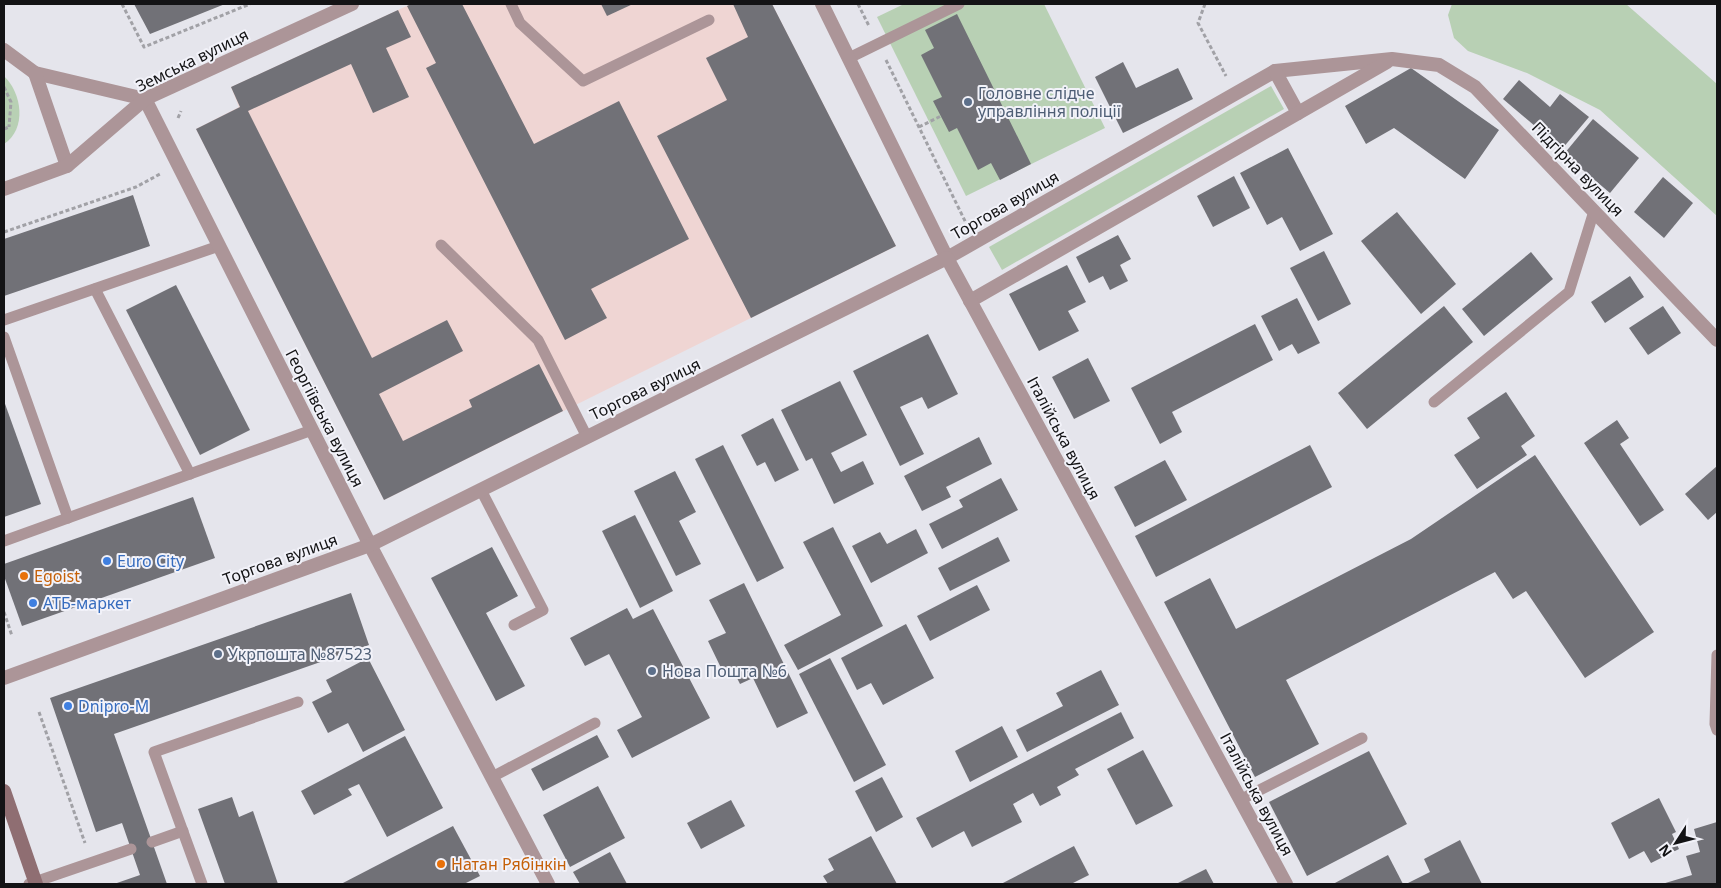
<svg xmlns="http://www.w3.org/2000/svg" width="1721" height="888" viewBox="0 0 1721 888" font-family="'Noto Sans',sans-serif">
<rect width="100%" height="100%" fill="#e5e5ec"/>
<!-- commercial -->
<polygon fill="#efd5d3" points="411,4 772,4 896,246 384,500 196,129 239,107 231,87"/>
<!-- green -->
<g fill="#b8d0b4">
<polygon points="904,4 1044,4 1105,128 966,196 877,17"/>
<polygon points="1452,4 1626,4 1717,84 1717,216 1600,110 1527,73 1468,51 1454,38 1448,15"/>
<path d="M 4,76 C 22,93 27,129 4,144 Z"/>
<polygon points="1271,86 1284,109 1002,270 989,247"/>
</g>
<!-- building -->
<g fill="#717177">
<polygon points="134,4 225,4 150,34"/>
<polygon points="411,4 462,4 534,144 619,101 689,239 591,289 607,318 565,340 426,68 436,63 407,6"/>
<polygon points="601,4 633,4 607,16"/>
<polygon points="733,4 772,4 896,246 751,318 657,136 727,100 706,58 748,37"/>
<polygon points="398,10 411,37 386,48 409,97 373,113 351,64 248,111 372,358 447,320 463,351 379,394 403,441 472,407 469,400 539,364 563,411 384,500 196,129 240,107 231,87"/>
<polygon points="957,14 1031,164 1000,180 991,163 978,170 957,128 949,132 933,101 942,97 921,55 934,48 925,30"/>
<polygon points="1123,62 1136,88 1178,68 1193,99 1123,133 1095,77"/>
<polygon points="1411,68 1499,130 1465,179 1394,128 1366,144 1345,106"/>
<polygon points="1519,80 1550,107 1560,94 1589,117 1562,149 1503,99"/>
<polygon points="1593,119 1639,158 1610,193 1564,154"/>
<polygon points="1288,148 1333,234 1300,251 1282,217 1267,225 1240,173"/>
<polygon points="1234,176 1250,208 1213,227 1197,196"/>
<polygon points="1663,177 1693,203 1664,238 1634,212"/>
<polygon points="133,195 150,246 4,296 4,239"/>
<polygon points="1397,212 1456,284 1421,314 1361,241"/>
<polygon points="1118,235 1131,259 1120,265 1128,281 1110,290 1103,276 1089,283 1076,257"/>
<polygon points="1324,251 1351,304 1318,321 1290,268"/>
<polygon points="1531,252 1553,279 1484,336 1462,309"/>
<polygon points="1067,265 1086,302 1068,311 1079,331 1039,351 1009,294"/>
<polygon points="1630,276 1644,297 1605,323 1591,302"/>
<polygon points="176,285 250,430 200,455 126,310"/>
<polygon points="1297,298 1320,343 1298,354 1292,344 1279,351 1261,316"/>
<polygon points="1444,306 1473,342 1367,429 1338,393"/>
<polygon points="1663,306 1681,333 1648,355 1629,328"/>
<polygon points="1255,324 1273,360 1172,412 1182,432 1160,444 1131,388"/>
<polygon points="928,334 958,394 928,409 922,397 900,407 924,454 900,466 853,371"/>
<polygon points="1088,358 1110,401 1074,419 1052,377"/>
<polygon points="840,381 867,435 831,453 841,472 863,461 874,484 834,504 812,458 806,461 781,410"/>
<polygon points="1506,392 1535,436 1521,446 1527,455 1477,489 1454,455 1480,438 1467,418"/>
<polygon points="4,401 41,504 4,517"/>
<polygon points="773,418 799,470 775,482 765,462 757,466 741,435"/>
<polygon points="1617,420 1629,438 1620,444 1664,510 1640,526 1584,443"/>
<polygon points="979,437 992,464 946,487 951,497 922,511 904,476"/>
<polygon points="723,445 784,568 757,582 695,459"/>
<polygon points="1310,445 1332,487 1156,577 1135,536"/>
<polygon points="1535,455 1654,632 1585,678 1526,591 1513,599 1495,572 1286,680 1319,744 1255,777 1164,602 1210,578 1236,629 1411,539"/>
<polygon points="1165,460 1187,500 1135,527 1114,487"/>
<polygon points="1717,466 1717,512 1708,520 1685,494"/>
<polygon points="675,471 696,512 679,521 701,564 676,576 634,491"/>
<polygon points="1001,478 1018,510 942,549 929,524 963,507 959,500"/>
<polygon points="193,497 215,558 22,626 4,576 4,564"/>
<polygon points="635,515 673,591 640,608 602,531"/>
<polygon points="833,527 883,626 798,670 784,645 841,615 803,542"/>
<polygon points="916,529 928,553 871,583 852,546 880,532 887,544"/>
<polygon points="998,537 1010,561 950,591 938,568"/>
<polygon points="492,547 518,596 486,613 525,686 496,701 431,578"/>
<polygon points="744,583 808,713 777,728 753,678 740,684 732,668 723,672 708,641 726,633 709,600"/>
<polygon points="977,585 990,610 930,641 917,616"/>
<polygon points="351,593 369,645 114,734 167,884 114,884 140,875 122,823 96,832 50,698"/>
<polygon points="627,608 633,619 653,609 710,718 632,758 617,730 642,717 609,654 585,666 570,638"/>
<polygon points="906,624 934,678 883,705 871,683 857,690 841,658"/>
<polygon points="368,658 405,730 363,752 348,723 328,733 312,702 332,692 326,680"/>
<polygon points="830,658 886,765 854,782 799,674"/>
<polygon points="1101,670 1119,705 1027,752 1016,730 1063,706 1056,693"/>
<polygon points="1121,712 1134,738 1075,769 1079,775 1057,787 1061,795 1040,806 1033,793 1013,804 1022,822 972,847 964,831 932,848 916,818"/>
<polygon points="1002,726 1018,757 970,782 955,751"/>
<polygon points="597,735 609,757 543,791 531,769"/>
<polygon points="405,736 443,808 387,837 359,784 348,789 352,795 314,815 301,791"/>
<polygon points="1143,750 1173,806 1136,825 1107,769"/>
<polygon points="1369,751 1407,824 1307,876 1269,802"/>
<polygon points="882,777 903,817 876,832 855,791"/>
<polygon points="598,786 625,838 570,867 543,815"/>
<polygon points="232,797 239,817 253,811 278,884 225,884 198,809"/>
<polygon points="1659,798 1676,832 1672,834 1679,849 1651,863 1644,851 1629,859 1611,823"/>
<polygon points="731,800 745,826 701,849 687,823"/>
<polygon points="1717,822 1717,884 1662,884 1692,875 1686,856 1700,852 1694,829"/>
<polygon points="453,826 480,876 464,884 341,884"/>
<polygon points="871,836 897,884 828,884 823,876 834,870 828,859"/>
<polygon points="1460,840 1482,884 1406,884 1430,872 1424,859"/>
<polygon points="1074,846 1089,875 1071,884 1001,884"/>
<polygon points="610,852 627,884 580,884 573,872"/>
<polygon points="1388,855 1403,884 1333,884"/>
<polygon points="1206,869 1214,884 1176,884"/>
</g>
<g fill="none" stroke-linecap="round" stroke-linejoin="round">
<!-- path -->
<g stroke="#a1a1a6" stroke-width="3" stroke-dasharray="4 2.5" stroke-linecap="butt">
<polyline points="122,4 144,47 250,4"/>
<polyline points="858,4 869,26"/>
<polyline points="1205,4 1198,23 1226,76"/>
<polyline points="886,60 966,223"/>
<polyline points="4,87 11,102 9,127"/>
<polyline points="178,118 181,111"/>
<polyline points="919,127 941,116"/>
<polyline points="4,129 9,127"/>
<polyline points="4,232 136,187 160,174"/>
<polyline points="4,612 12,636"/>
<polyline points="39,712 85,843"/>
</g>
<!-- service -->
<g stroke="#ac9598" stroke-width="11">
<polyline points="511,4 520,23 583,81 709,20"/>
<polyline points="849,58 959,4"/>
<polyline points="441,245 538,340 587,437"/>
<polyline points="95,289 190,474"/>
<polyline points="4,320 219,246"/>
<polyline points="4,337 68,518"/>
<polyline points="1434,402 1569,292 1594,211"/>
<polyline points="481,490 543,610 514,625"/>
<polyline points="4,541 312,430"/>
<polyline points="1717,655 1715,724 1717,730"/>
<polyline points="492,777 595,723"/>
<polyline points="1240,800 1362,738"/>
<polyline points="152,842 183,831"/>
<polyline points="29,884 131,849"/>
<polyline points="202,884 154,752 298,702"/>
</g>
<!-- minor -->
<g stroke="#ac9598" stroke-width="14">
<polyline points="822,4 947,258 1275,71 1392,59 1439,65 1475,87 1717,340"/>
<polyline points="1275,71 1298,113"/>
<polyline points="145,99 370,545 548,884"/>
<polyline points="970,301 1387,62"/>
</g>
<!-- tertiary -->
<g stroke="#ac9598" stroke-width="14">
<polyline points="4,50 35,73 145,99"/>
<polyline points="35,73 67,166"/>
<polyline points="4,189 67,166 145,99 352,4"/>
<polyline points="4,678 370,545 947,258 1286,884"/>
</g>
<!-- secondary -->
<polyline stroke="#8f6e72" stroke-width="14" points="4,791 36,884"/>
</g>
<!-- markers -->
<g fill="#5c6f8a" stroke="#f2f2f9" stroke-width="2">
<circle cx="968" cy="102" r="5"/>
<circle cx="218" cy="654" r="5"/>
<circle cx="652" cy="671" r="5"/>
</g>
<g fill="#3f7fe0" stroke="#f2f2f9" stroke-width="2">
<circle cx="107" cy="561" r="5"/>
<circle cx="33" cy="603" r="5"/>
<circle cx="68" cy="706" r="5"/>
</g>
<g fill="#e8710a" stroke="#f2f2f9" stroke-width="2">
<circle cx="24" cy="576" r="5"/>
<circle cx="441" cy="864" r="5"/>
</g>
<g text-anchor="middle" stroke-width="4" stroke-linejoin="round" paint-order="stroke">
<!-- street labels -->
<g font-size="16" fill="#131315" stroke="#f2f2f9">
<text transform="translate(192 60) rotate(-26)" y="6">Земська вулиця</text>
<text transform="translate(1578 169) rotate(46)" y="6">Підгірна вулиця</text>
<text transform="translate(1005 205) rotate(-30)" y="6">Торгова вулиця</text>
<text transform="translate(645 389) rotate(-26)" y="6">Торгова вулиця</text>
<text transform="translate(325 418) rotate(63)" y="6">Георгіївська вулиця</text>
<text transform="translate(1064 438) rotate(62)" y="6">Італійська вулиця</text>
<text transform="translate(280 559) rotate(-20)" y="6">Торгова вулиця</text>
<text transform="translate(1257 794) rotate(62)" y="6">Італійська вулиця</text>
</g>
<!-- service labels -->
<g font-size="16" fill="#4e5e75" stroke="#f2f2f9" text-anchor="start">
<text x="978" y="99">Головне слідче<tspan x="978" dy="18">управління поліції</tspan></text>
<text x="228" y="660">Укрпошта №87523</text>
<text x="662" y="677">Нова Пошта №6</text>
</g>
<!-- shop labels -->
<g font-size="16" fill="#366cbe" stroke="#f2f2f9" text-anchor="start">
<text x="117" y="567">Euro City</text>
<text x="43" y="609">АТБ-маркет</text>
<text x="78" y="712">Dnipro-M</text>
</g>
<!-- food labels -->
<g font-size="16" fill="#c56008" stroke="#f2f2f9" text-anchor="start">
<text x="34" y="582">Egoist</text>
<text x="451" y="870">Натан Рябінкін</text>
</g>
</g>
<!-- border -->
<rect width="1721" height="888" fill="none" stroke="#131315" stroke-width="10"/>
<!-- north arrow -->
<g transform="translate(1676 843) rotate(234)" stroke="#f2f2f9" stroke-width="4" paint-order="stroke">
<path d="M0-4L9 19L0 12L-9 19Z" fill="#131315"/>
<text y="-8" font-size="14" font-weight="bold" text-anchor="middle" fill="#131315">N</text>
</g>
</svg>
